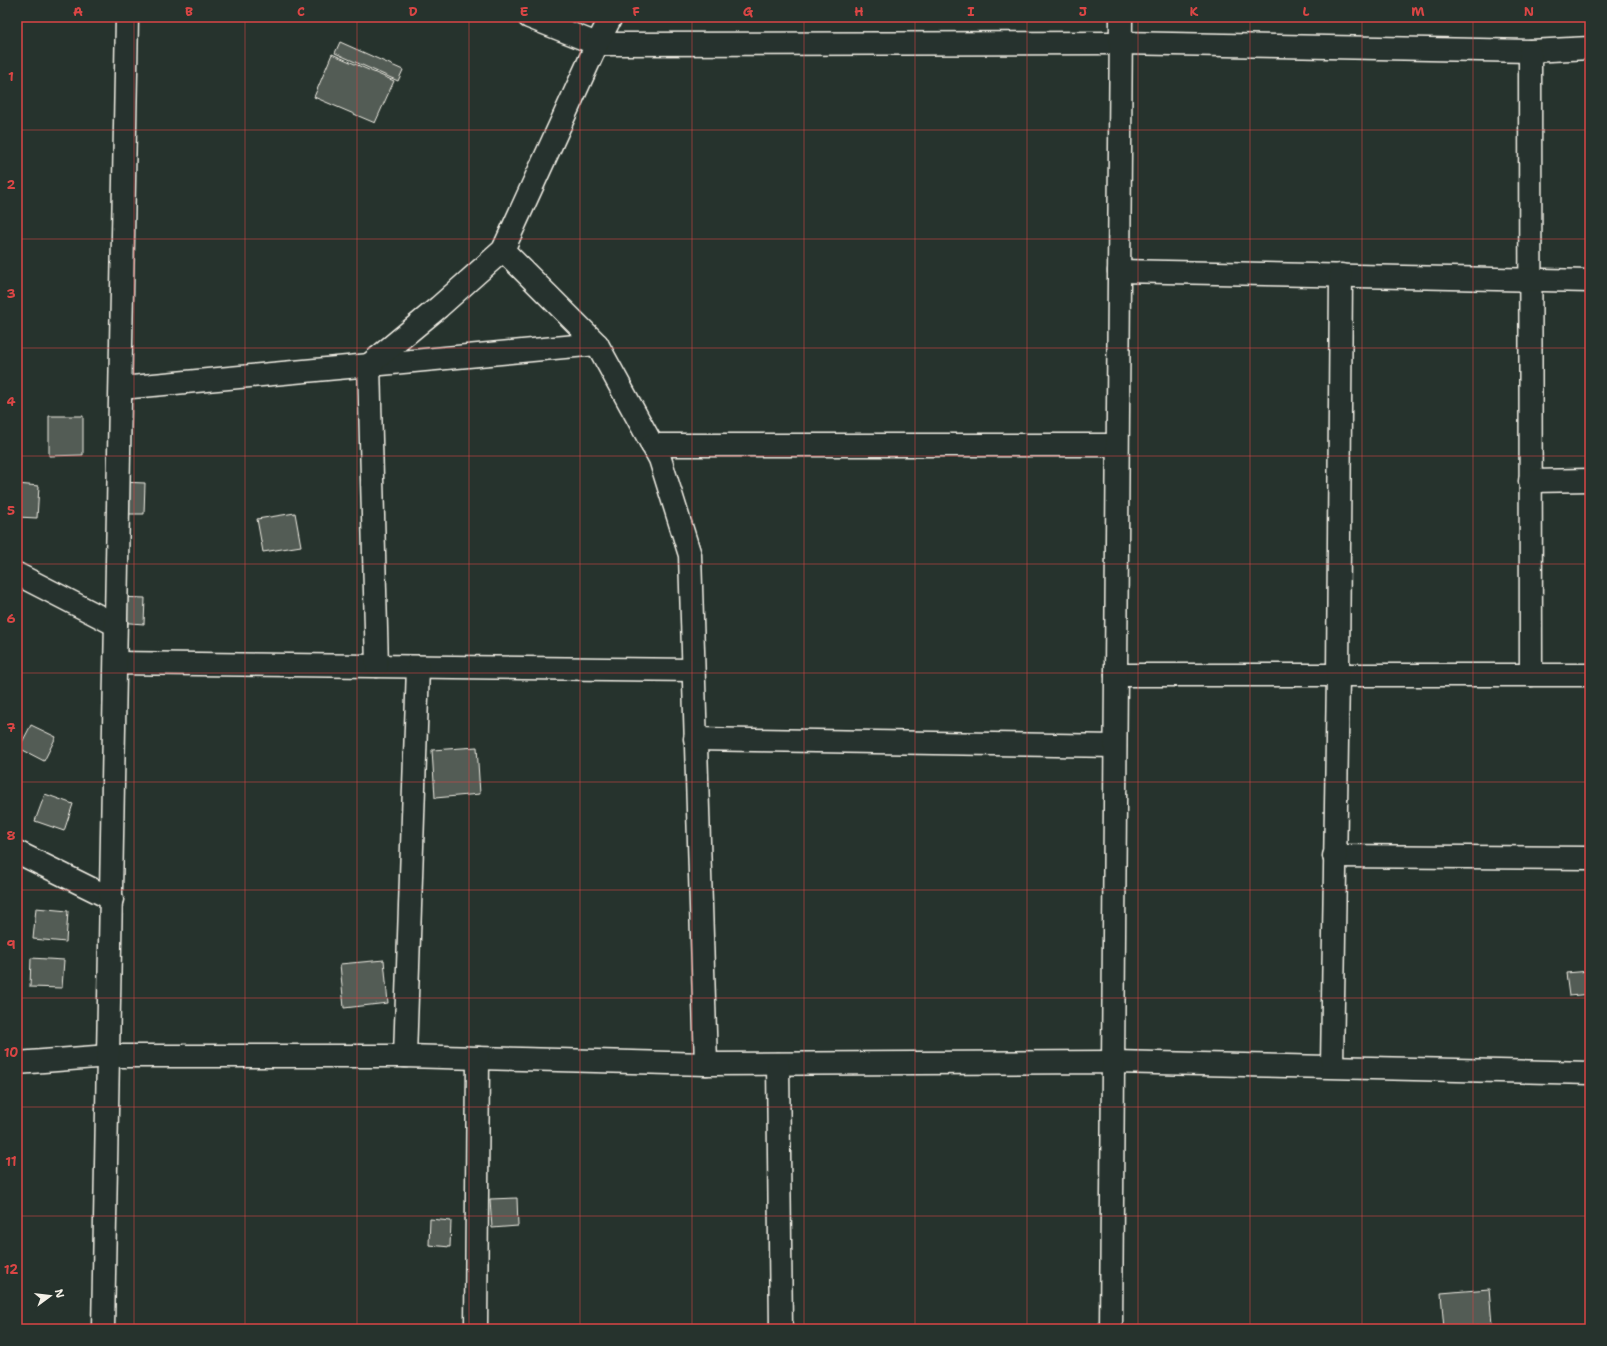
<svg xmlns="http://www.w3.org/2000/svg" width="1607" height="1346" viewBox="0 0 1607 1346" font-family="'Shantell Sans',sans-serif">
<rect width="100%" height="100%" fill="#26332d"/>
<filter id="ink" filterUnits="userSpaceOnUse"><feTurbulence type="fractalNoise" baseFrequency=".025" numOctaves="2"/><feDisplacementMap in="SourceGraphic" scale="8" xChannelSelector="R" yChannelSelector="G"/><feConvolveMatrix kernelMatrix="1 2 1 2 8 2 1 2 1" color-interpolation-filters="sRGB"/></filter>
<g filter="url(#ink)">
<!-- building -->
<g fill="#525c55" stroke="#f4f1e8">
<polygon points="340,42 403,70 398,81 335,53"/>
<polygon points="332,54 394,81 375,123 314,97"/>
<polygon points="49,416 83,416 83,455 49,456"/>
<polygon points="120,482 145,483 144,514 119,514"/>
<polygon points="17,484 39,486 37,518 17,517"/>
<polygon points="295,513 301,546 263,552 257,519"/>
<polygon points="118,597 145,598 144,624 117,622"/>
<polygon points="31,725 56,737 44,761 19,748"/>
<polygon points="477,747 480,794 435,798 432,750"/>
<polygon points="45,794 73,804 64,831 35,821"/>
<polygon points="36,908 68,911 66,942 33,939"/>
<polygon points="31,958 64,960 62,988 30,987"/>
<polygon points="384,960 388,1003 344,1008 340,964"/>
<polygon points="1590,971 1590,994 1569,996 1566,973"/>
<polygon points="517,1198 518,1226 492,1228 490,1199"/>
<polygon points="430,1219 451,1221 450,1247 429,1245"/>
<polygon points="1489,1289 1492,1325 1444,1329 1441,1293"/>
</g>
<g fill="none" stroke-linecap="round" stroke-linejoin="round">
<defs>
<g id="minor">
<polyline points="529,17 597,44 1120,43 1530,51 1590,48"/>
<polyline points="1530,51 1531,675"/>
<polyline points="503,250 597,344 660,459 690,555 706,1064"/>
<polyline points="1119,271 1590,281"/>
<polyline points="121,388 597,344"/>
<polyline points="652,445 1117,445"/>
<polyline points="1530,481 1590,480"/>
<polyline points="17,574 116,625"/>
<polyline points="116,663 693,670"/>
<polyline points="377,666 369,365 439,307 503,250 597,44 611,17"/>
<polyline points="1116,675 1590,675"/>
<polyline points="695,739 1115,746"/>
<polyline points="17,852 112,899"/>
<polyline points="1334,856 1590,858"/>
<polyline points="405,1056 418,667"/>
<polyline points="17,1063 109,1056 405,1056 706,1064 1113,1062 1590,1073"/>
<polyline points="778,1064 781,1329"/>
<polyline points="1332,1066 1338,675 1341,275"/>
<polyline points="103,1329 127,17"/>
<polyline points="476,1329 478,1058"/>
<polyline points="1111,1329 1121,17"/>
</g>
</defs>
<!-- minor casing -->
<use href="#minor" stroke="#f4f1e8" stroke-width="25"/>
<!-- minor -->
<use href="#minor" stroke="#26332d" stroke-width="22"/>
</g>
</g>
<!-- grid -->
<path fill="none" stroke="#da4645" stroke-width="1" stroke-opacity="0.55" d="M 134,17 L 134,1329M 245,17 L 245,1329M 357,17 L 357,1329M 469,17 L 469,1329M 580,17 L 580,1329M 692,17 L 692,1329M 804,17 L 804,1329M 915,17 L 915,1329M 1027,17 L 1027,1329M 1138,17 L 1138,1329M 1250,17 L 1250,1329M 1362,17 L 1362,1329M 1473,17 L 1473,1329M 17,130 L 1590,130M 17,239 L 1590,239M 17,348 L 1590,348M 17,456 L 1590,456M 17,564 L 1590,564M 17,673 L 1590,673M 17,782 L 1590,782M 17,890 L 1590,890M 17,998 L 1590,998M 17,1107 L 1590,1107M 17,1216 L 1590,1216"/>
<!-- margin -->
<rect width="1607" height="1346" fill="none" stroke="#26332d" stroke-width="44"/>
<!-- north arrow -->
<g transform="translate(50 1296) rotate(75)" stroke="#26332d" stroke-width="3" paint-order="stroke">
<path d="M0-3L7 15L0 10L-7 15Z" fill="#f4f1e8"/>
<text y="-6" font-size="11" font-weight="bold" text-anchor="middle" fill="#f4f1e8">N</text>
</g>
<rect x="22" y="22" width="1563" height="1302" fill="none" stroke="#da4645" stroke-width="1.5"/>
<g font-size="13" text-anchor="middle" font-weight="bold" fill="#da4645">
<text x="78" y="16">A</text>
<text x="189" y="16">B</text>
<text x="301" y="16">C</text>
<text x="413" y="16">D</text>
<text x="524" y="16">E</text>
<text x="636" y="16">F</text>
<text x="748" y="16">G</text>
<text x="859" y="16">H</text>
<text x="971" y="16">I</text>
<text x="1083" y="16">J</text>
<text x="1194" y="16">K</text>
<text x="1306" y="16">L</text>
<text x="1418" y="16">M</text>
<text x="1529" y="16">N</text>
<text x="11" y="81">1</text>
<text x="11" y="189">2</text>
<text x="11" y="298">3</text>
<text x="11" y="406">4</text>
<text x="11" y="515">5</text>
<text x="11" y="623">6</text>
<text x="11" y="732">7</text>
<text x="11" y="840">8</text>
<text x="11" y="949">9</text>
<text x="11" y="1057">10</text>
<text x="11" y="1166">11</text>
<text x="11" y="1274">12</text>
</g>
</svg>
